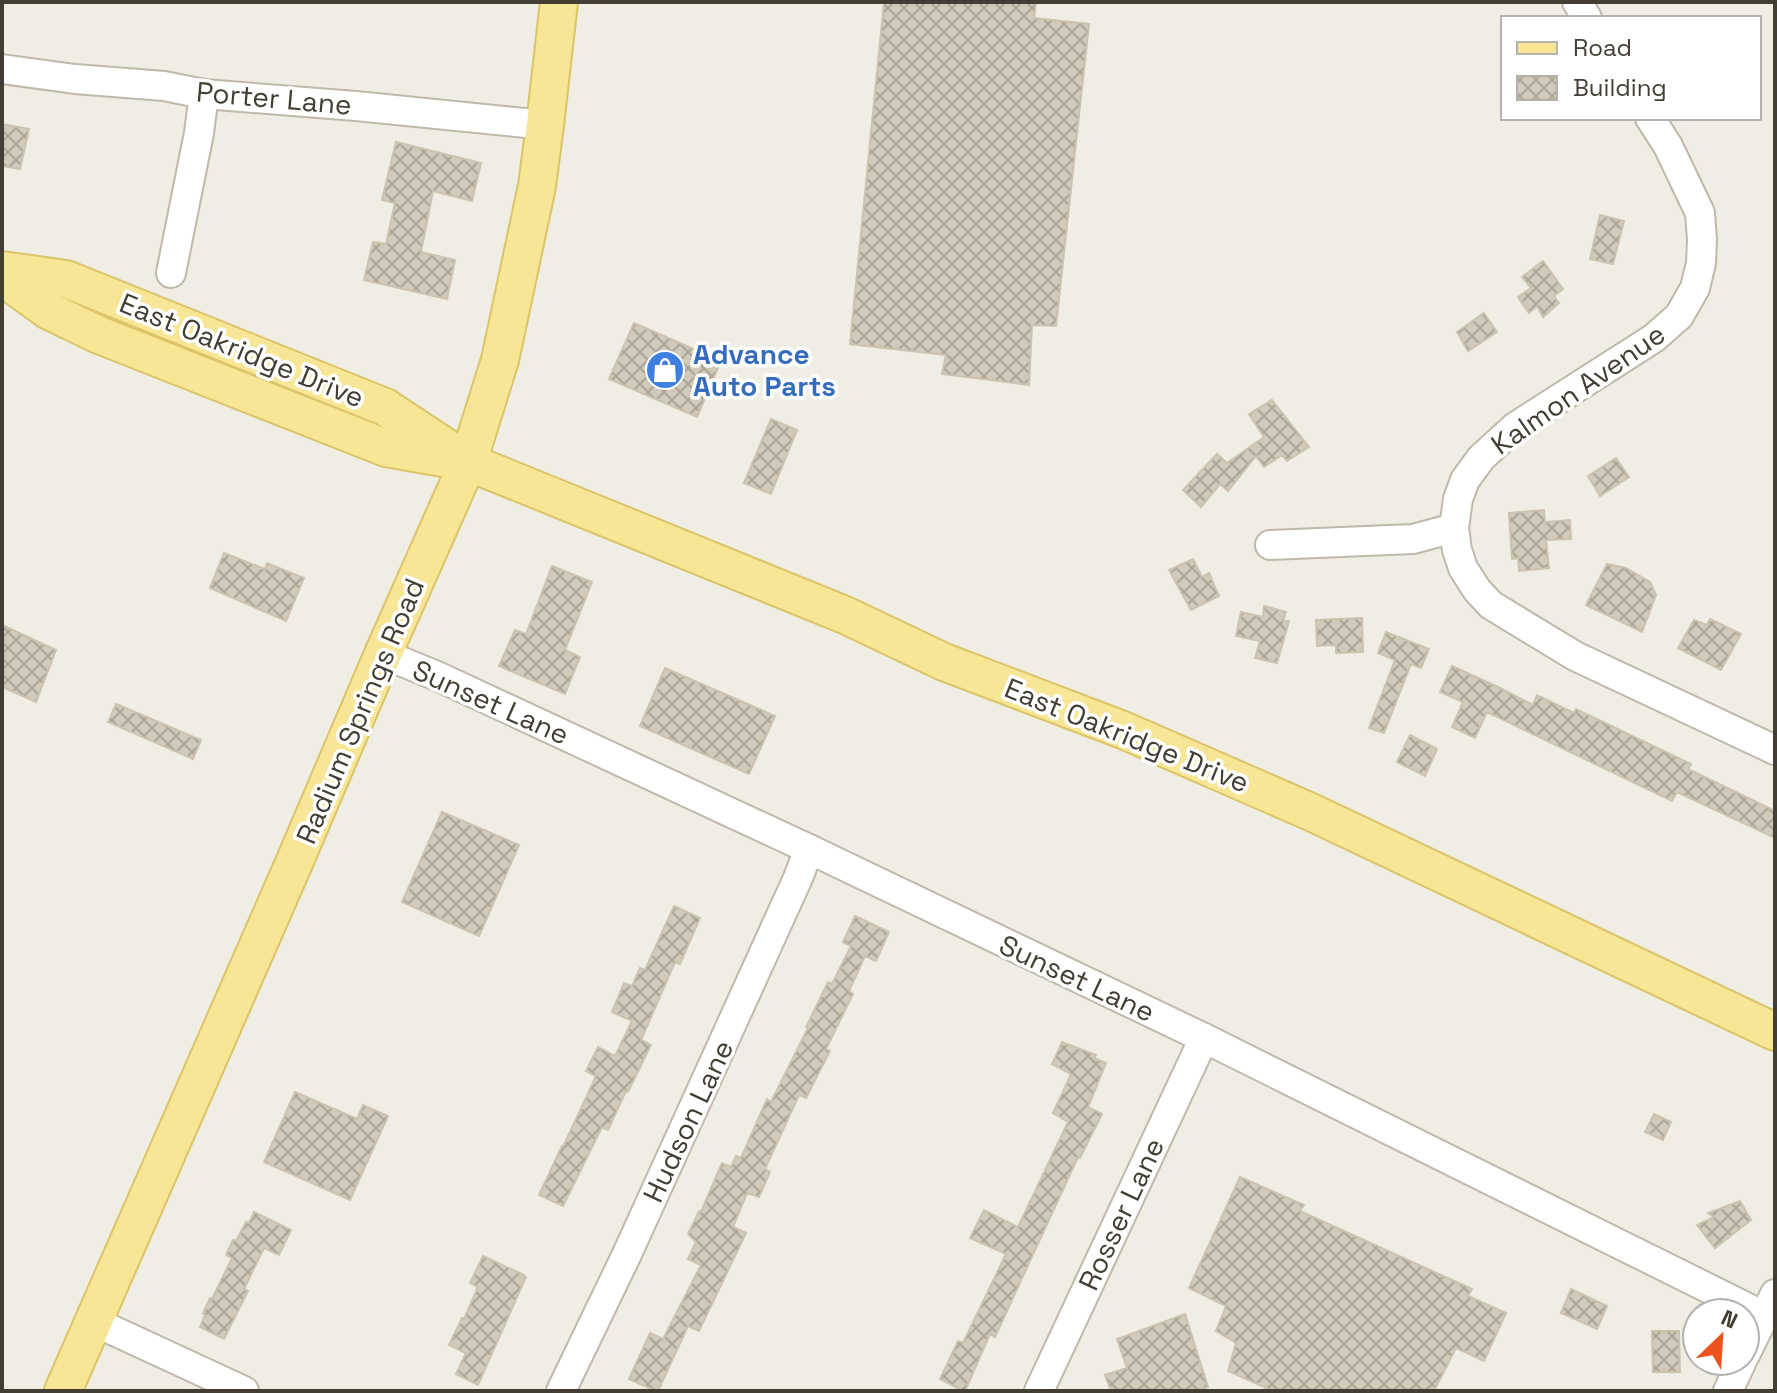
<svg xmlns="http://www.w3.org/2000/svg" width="1777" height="1393" viewBox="0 0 1777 1393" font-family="'Space Grotesk',sans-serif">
<defs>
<pattern id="building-cross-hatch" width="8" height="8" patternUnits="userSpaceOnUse" patternTransform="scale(2)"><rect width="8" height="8" fill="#d1caba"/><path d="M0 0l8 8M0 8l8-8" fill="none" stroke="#aba598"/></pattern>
</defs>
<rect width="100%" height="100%" fill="#f0eee4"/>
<!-- building -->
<g fill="url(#building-cross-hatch)" stroke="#cbc3ae" stroke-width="2">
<polygon points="884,2 1036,2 1034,18 1089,24 1056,326 1032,325 1029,385 942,374 946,355 850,344"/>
<polygon points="2,124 29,129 20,169 2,166"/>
<polygon points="396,142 481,163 472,201 433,191 421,252 455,260 447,299 364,280 373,242 386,244 395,203 382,200"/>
<polygon points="1600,215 1624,221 1613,264 1590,259"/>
<polygon points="1543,261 1563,289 1554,296 1559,303 1543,317 1537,306 1529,313 1518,297 1531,288 1522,277"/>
<polygon points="1484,313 1497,332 1468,351 1457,332"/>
<polygon points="634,323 721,361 697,417 609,379"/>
<polygon points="1272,400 1309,447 1287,461 1282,455 1264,467 1256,456 1228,491 1220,484 1201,507 1183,490 1217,454 1227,463 1264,437 1249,414"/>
<polygon points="771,419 797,430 771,494 744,483"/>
<polygon points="1616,458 1629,477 1600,496 1588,476"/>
<polygon points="1544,510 1545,522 1570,520 1571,539 1546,540 1549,568 1519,571 1518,558 1512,559 1509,513"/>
<polygon points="224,553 265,569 267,563 304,578 286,621 210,588"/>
<polygon points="1193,559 1202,577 1209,573 1219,596 1191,610 1169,570"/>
<polygon points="1607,564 1626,568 1650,582 1656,595 1642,632 1586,605"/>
<polygon points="552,566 592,582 565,650 580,657 565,694 499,666 515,630 526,634"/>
<polygon points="1264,606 1286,612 1283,621 1289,621 1277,663 1255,658 1260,641 1236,636 1241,612 1263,617"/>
<polygon points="1362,618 1363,652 1336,653 1336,645 1317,646 1316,620"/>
<polygon points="1710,619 1741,634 1721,670 1678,648 1694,620 1707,625"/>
<polygon points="2,625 56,650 36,702 2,687"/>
<polygon points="1386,632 1429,649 1421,668 1411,664 1384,733 1369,728 1395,660 1378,653"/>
<polygon points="1452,666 1498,687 1533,705 1537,695 1574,713 1576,709 1691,764 1688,769 1775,811 1775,838 1677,792 1672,801 1487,712 1475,738 1452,727 1463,702 1440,692"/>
<polygon points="665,668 775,716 749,774 640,726"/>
<polygon points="116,704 201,740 193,759 108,722"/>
<polygon points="1410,735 1437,749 1425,776 1397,762"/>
<polygon points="442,812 519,845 479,936 402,902"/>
<polygon points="674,906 700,918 680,964 675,962 641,1040 651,1045 628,1092 626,1091 608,1130 602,1127 563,1206 539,1195 562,1146 563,1147 596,1076 586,1071 598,1047 615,1056 632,1021 612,1012 624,983 632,986 640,968 645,970"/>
<polygon points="855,916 889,932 876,961 865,956 849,991 853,994 826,1049 830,1051 806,1098 799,1095 765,1169 770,1172 759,1197 747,1193 733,1227 746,1233 699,1331 688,1326 658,1391 656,1391 629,1379 650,1333 663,1339 701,1265 688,1259 696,1242 688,1234 699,1211 701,1212 722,1163 731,1167 736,1156 741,1158 767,1099 771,1102 808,1028 806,1027 828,982 832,984 851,946 843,942"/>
<polygon points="1062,1042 1096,1055 1094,1058 1106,1063 1088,1107 1102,1114 1080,1158 1078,1157 995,1337 990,1334 965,1391 963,1391 940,1379 958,1341 963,1343 1006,1254 970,1238 984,1210 1018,1227 1049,1162 1068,1122 1053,1113 1071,1074 1052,1064"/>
<polygon points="295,1092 357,1119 363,1105 388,1116 350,1200 264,1162"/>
<polygon points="1654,1114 1671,1122 1663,1140 1645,1132"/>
<polygon points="1240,1177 1304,1205 1300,1211 1472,1289 1468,1296 1506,1313 1484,1361 1456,1348 1434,1391 1273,1391 1228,1371 1236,1343 1216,1331 1226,1306 1189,1288"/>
<polygon points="1740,1201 1751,1220 1715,1248 1697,1225 1714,1217 1708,1213"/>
<polygon points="254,1212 291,1230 279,1255 264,1248 244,1289 248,1291 224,1339 200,1327 205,1315 203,1313 210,1298 212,1299 232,1258 226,1255 233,1240 236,1241 246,1222 249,1223"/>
<polygon points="483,1256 524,1275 524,1276 526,1277 478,1385 456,1374 466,1353 449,1345 462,1318 464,1319 478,1287 470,1283"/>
<polygon points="1571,1289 1607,1306 1597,1329 1561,1313"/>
<polygon points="1185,1314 1208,1387 1197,1391 1111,1391 1105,1375 1127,1368 1117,1339"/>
<polygon points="1652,1331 1679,1331 1680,1372 1653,1372"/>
</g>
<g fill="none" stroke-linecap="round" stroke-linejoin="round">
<defs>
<g id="minor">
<polyline points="1577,2 1587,18"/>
<polyline points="2,69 75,79 164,86 204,94 356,106 545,125"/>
<polyline points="1650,118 1668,146 1700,213 1702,240 1701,263 1695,288 1679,316 1654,338 1515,427 1481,458 1465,480 1458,499 1454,528 1457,550 1463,568 1477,590 1491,605 1575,656 1775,750"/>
<polyline points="171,273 199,133 204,94"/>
<polyline points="1270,545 1413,539 1454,528"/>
<polyline points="383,654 437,676 809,849 1204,1038 1764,1316"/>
<polyline points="95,1322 244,1391"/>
<polyline points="1745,1355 1775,1294"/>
<polyline points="561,1391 627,1254 798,878 809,849"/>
<polyline points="1039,1391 1204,1038"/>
<polyline points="1728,1391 1742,1361"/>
</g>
<g id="major">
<polyline points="2,270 66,279 385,407 468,462 845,615 944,662 1123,730 1311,812 1775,1032"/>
<polyline points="2,277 49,311 99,335 386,448 454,460"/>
<polyline points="63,1391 294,863 383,654 468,462 500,360 537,186 545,125 559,2"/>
</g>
</defs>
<!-- minor casing -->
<use href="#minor" stroke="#beb9aa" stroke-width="32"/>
<!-- major casing -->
<use href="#major" stroke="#dbc467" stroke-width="40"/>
<!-- minor -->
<use href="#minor" stroke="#fff" stroke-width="28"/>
<!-- major -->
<use href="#major" stroke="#f7e696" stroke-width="36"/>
</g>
<!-- icons -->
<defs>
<symbol id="shop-disc" viewBox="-11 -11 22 22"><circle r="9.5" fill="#3f7fe0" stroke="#fff"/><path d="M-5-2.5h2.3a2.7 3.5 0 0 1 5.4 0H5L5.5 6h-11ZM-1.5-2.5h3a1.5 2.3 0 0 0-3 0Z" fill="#fff"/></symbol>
</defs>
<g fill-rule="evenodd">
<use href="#shop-disc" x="643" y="348" width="44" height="44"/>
</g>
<g text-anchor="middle" stroke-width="7" stroke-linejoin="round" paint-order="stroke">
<!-- street labels -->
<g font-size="28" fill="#423e34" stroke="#fff">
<text transform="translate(274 98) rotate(5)" y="10">Porter Lane</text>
<text transform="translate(242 350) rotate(22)" y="10">East Oakridge Drive</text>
<text transform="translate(1578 389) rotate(-35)" y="10">Kalmon Avenue</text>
<text transform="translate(491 702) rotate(24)" y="10">Sunset Lane</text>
<text transform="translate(360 711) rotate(-67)" y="10">Radium Springs Road</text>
<text transform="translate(1127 735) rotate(22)" y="10">East Oakridge Drive</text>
<text transform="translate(1077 978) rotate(25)" y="10">Sunset Lane</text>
<text transform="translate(688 1121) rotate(-65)" y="10">Hudson Lane</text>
<text transform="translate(1121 1214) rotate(-65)" y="10">Rosser Lane</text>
</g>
<!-- shop labels -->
<g font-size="28" font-weight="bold" fill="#366cbe" stroke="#fff" text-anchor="start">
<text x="693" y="364">Advance<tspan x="693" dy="32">Auto Parts</tspan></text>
</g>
</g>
<!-- border -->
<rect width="1777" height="1393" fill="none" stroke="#423e34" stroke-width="8"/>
<!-- legend -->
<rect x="1501" y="16" width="260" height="104" fill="#ffffff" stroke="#b3b2ae" stroke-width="2"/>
<rect x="1517" y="42" width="40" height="12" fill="#f7e696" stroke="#b3b2ae" stroke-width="2"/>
<text x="1573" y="56" font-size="24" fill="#423e34">Road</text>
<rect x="1517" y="76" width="40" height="24" fill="url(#building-cross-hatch)" stroke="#b3b2ae" stroke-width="2"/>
<text x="1573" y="96" font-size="24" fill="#423e34">Building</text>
<!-- north arrow -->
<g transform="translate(1721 1337) rotate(25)"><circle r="38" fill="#ffffff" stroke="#b3b2ae" stroke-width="2"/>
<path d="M0-6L14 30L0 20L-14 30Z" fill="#ec531f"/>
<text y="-12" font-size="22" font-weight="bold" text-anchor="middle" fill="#423e34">N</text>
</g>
</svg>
